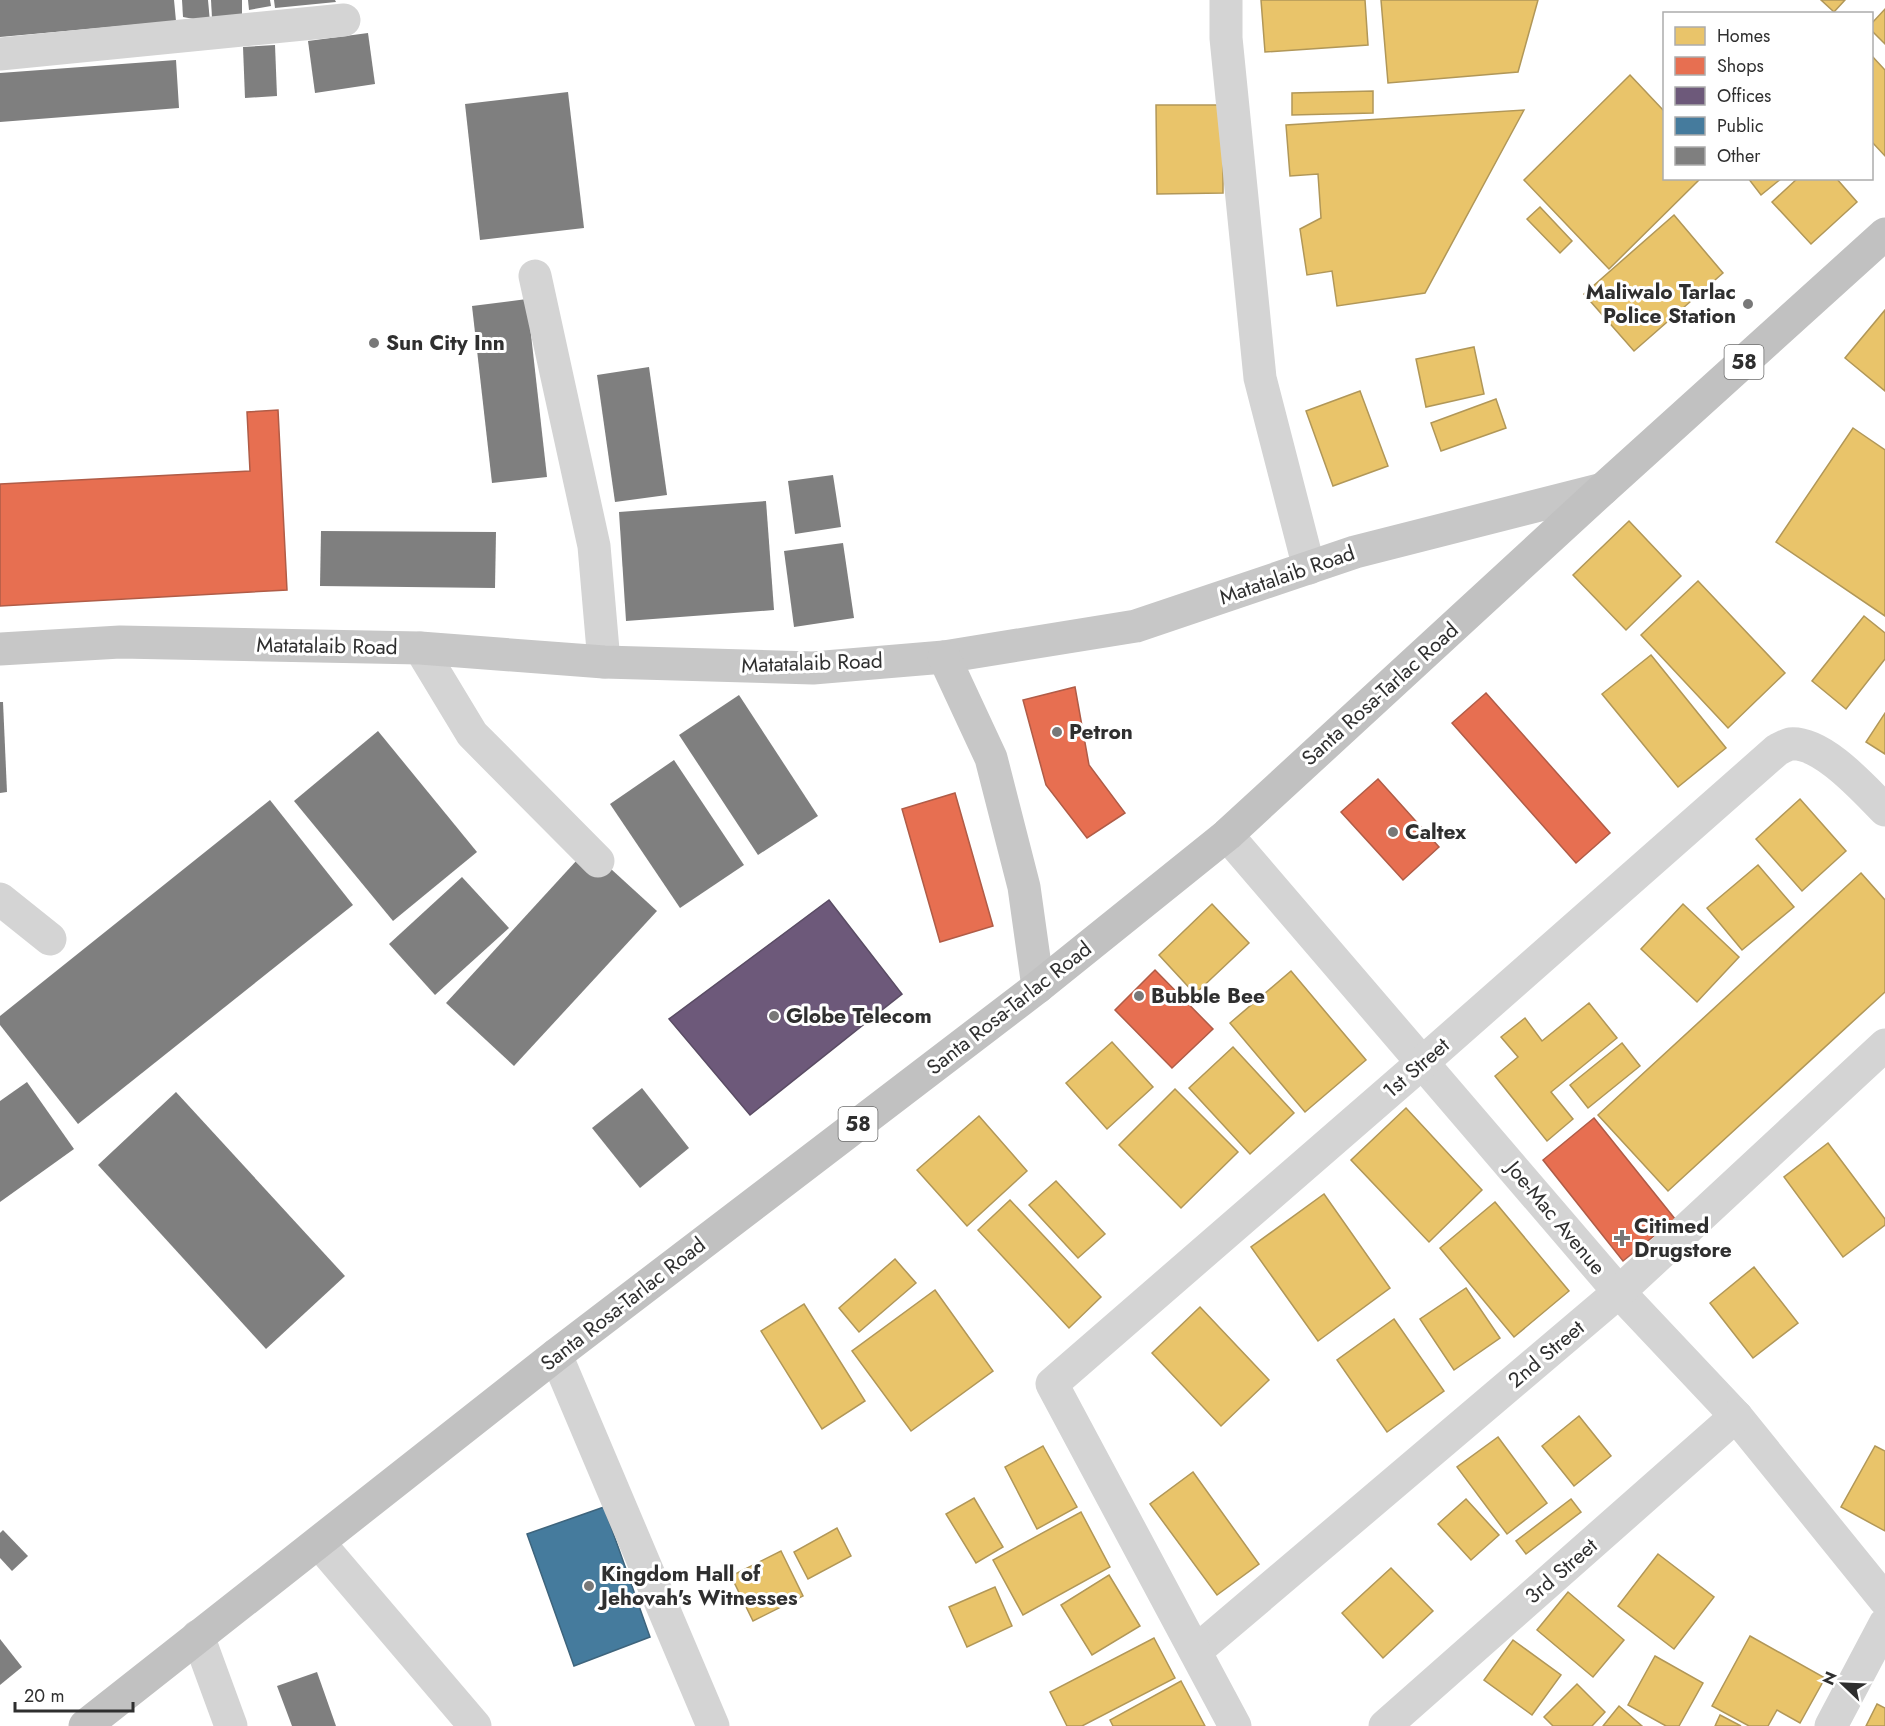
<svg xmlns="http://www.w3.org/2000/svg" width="1885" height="1726" viewBox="0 0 1885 1726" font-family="Jost,sans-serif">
<rect width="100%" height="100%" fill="#fff"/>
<!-- homes -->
<g fill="#e9c46a" stroke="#b19758" stroke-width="1.5">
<polygon points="1261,0 1365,0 1368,45 1265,52"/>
<polygon points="1381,0 1538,0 1518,72 1388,83"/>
<polygon points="1821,0 1845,0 1834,12"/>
<polygon points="1885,9 1885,44 1872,31 1872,23"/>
<polygon points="1872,56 1885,70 1885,156 1872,142"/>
<polygon points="1630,75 1664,111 1664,178 1701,178 1609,269 1524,180"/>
<polygon points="1373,91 1373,113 1292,115 1292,93"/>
<polygon points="1156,105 1223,105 1223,193 1157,194"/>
<polygon points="1524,110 1425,293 1337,306 1332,271 1307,275 1300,229 1321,218 1318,174 1290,176 1286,125"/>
<polygon points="1748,178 1782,178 1761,195"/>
<polygon points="1798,178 1836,178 1857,202 1811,244 1772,202"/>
<polygon points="1540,207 1572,241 1560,253 1527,219"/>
<polygon points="1674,215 1723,273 1634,351 1584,294"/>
<polygon points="1885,310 1885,391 1845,358"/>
<polygon points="1474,347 1484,394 1426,407 1416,359"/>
<polygon points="1360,391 1388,466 1333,486 1306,411"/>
<polygon points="1496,399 1506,428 1441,451 1431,423"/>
<polygon points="1853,428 1885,450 1885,616 1776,542"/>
<polygon points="1629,521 1681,576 1626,630 1573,575"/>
<polygon points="1698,581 1785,673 1728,728 1641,635"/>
<polygon points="1864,616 1885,633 1885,659 1846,709 1812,681"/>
<polygon points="1651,655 1726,748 1678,787 1602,694"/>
<polygon points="1885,713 1885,754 1866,742"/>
<polygon points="1800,799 1846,851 1802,891 1756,839"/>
<polygon points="1758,865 1794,907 1742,950 1707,908"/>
<polygon points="1861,873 1885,900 1885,992 1668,1191 1598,1115"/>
<polygon points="1212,904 1249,943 1195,994 1159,955"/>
<polygon points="1683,904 1739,957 1697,1002 1641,949"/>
<polygon points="1291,971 1366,1060 1305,1112 1230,1023"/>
<polygon points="1589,1003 1617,1038 1551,1092 1573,1119 1547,1141 1495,1076 1518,1057 1501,1037 1525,1018 1542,1041"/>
<polygon points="1112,1042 1153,1087 1107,1129 1066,1083"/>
<polygon points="1622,1043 1640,1066 1588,1108 1570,1085"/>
<polygon points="1233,1047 1294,1113 1250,1154 1189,1088"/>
<polygon points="1175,1089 1238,1152 1181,1208 1119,1145"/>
<polygon points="1406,1108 1482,1190 1429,1242 1351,1160"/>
<polygon points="979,1116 1027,1171 967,1226 917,1170"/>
<polygon points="1828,1143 1885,1219 1885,1225 1843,1257 1784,1177"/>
<polygon points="1056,1181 1105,1234 1078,1258 1029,1205"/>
<polygon points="1324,1194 1390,1288 1318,1341 1251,1247"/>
<polygon points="1010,1200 1101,1297 1069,1328 978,1230"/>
<polygon points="1495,1202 1569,1291 1514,1337 1440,1248"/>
<polygon points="895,1259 916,1283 859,1332 839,1308"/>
<polygon points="1754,1267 1798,1323 1753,1358 1710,1303"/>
<polygon points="1466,1288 1500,1338 1454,1370 1420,1319"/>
<polygon points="935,1290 993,1371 911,1431 852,1351"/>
<polygon points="804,1304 865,1401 822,1429 761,1331"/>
<polygon points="1200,1307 1269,1380 1221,1426 1152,1353"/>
<polygon points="1394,1319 1444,1391 1387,1432 1337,1360"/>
<polygon points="1579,1416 1611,1456 1574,1486 1542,1446"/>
<polygon points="1498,1437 1547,1503 1507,1534 1457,1467"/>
<polygon points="1043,1446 1077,1507 1037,1529 1005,1467"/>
<polygon points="1875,1446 1885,1451 1885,1531 1841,1507"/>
<polygon points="1193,1472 1259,1564 1217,1595 1150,1504"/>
<polygon points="974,1498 1003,1547 976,1563 946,1514"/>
<polygon points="1466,1499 1499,1535 1471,1560 1438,1524"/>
<polygon points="1571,1499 1581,1512 1526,1554 1516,1541"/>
<polygon points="1081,1512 1110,1567 1023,1615 993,1560"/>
<polygon points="837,1528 851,1556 808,1579 794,1552"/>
<polygon points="781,1551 803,1596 753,1621 731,1576"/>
<polygon points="1658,1554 1714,1597 1674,1649 1618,1606"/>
<polygon points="1391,1568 1433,1611 1383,1658 1342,1613"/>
<polygon points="1109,1575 1140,1626 1092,1655 1061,1605"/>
<polygon points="995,1587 1012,1626 967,1647 949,1607"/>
<polygon points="1568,1592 1624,1640 1593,1677 1537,1630"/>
<polygon points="1750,1636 1825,1678 1800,1723 1777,1710 1768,1726 1749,1726 1712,1706"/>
<polygon points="1154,1638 1175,1678 1082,1726 1067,1726 1050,1692"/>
<polygon points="1513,1640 1561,1675 1532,1715 1484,1680"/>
<polygon points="1655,1656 1703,1683 1679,1726 1666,1726 1628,1705"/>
<polygon points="1181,1681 1205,1726 1113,1726 1110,1720"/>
<polygon points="1577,1684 1605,1712 1592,1726 1553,1726 1544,1717"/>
<polygon points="1877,1704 1885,1708 1885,1726 1866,1726"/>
<polygon points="1619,1706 1642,1726 1603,1726"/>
<polygon points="1720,1715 1741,1726 1715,1726"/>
</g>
<!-- shops -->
<g fill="#e76f51" stroke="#b05c47" stroke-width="1.5">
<polygon points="278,410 287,590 0,606 0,484 250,471 247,412"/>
<polygon points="1075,687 1089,765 1125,813 1087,838 1046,785 1023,700"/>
<polygon points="1486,693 1610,833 1576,863 1452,723"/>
<polygon points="1378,779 1439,847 1403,880 1341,812"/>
<polygon points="955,793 993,926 940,942 902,809"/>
<polygon points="1155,970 1213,1029 1172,1068 1115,1010"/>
<polygon points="1594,1118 1675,1219 1623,1261 1543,1160"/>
</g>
<!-- offices -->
<polygon fill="#6d597a" stroke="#5a4c64" stroke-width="1.5" points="829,900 902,994 750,1115 669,1019"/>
<!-- public -->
<polygon fill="#457b9d" stroke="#3e647c" stroke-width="1.5" points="604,1507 650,1637 574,1666 527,1534"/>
<!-- building -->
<g fill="#7f7f7f">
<polygon points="0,0 174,0 176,21 0,37"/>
<polygon points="182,0 208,0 210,22 183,17"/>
<polygon points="211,0 242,0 242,16 212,18"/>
<polygon points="248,0 270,0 271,6 249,10"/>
<polygon points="274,0 335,0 336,2 275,8"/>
<polygon points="368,33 375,84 315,93 308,41"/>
<polygon points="275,45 277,96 245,98 243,47"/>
<polygon points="176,60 179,108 0,122 0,73"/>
<polygon points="568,92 584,228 480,240 465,104"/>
<polygon points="527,299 547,477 492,483 472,306"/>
<polygon points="649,367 667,495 615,502 597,375"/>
<polygon points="833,475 841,527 795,534 788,481"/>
<polygon points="766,501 774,610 626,621 619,512"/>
<polygon points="321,531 496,532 495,588 320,586"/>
<polygon points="843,543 854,618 794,627 784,551"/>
<polygon points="739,695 818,816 758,855 679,735"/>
<polygon points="0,702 3,702 7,792 0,793"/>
<polygon points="378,731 477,852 393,921 294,801"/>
<polygon points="674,760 744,865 680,908 610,804"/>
<polygon points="270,800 353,905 78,1124 0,1025 0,1016"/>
<polygon points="588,848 657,911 514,1066 446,1003"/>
<polygon points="462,877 509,928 435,995 389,944"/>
<polygon points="27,1082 74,1149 0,1202 0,1101"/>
<polygon points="642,1088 689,1148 640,1188 592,1128"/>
<polygon points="176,1092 345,1276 266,1349 98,1165"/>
<polygon points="3,1530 28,1556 12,1571 0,1558 0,1533"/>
<polygon points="0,1639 22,1667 0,1685"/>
<polygon points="317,1672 336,1726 292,1726 277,1686"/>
</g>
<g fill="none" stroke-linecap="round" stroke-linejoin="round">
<!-- minor -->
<g stroke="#d4d4d4" stroke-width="33">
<polyline points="1226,0 1226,38 1260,378 1309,568"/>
<polyline points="0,54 344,20"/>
<polyline points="535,276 594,546 604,662"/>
<polyline points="420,648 472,734 598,861"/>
<polyline points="1227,835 1619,1292 1736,1416 1885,1600"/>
<polyline points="0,899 50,939"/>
<polyline points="556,1355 713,1726"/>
<polyline points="319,1543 475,1726"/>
<polyline points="198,1636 231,1726"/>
<polyline points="1196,1651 1619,1292 1885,1045"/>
<path d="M 1235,1726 L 1052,1384 L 1423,1062 L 1777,750 C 1781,748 1786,745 1790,744 C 1822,741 1864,789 1885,810"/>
<polyline points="1385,1726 1736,1416"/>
<polyline points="1831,1726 1885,1624"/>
</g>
<!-- major -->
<g stroke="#c7c7c7" stroke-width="33">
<polyline points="0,649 120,642 420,648 604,662 813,668 944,657 1136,626 1355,552 1603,489"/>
<polyline points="944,657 991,758 1024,887 1038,987"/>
</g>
<!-- highway -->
<polyline stroke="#c1c1c1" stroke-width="33" points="85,1726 556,1355 1038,987 1227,835 1603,489 1885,234"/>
</g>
<!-- markers -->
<g fill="#787878" stroke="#fff" stroke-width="2">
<circle cx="1748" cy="304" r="6"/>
<circle cx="374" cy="343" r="6"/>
<circle cx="1057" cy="732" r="6"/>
<circle cx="1393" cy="832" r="6"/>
<circle cx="1139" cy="996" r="6"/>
<circle cx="774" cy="1016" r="6"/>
<path d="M1619 1229h6v6h6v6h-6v6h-6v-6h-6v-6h6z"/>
<circle cx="589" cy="1586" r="6"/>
</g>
<g text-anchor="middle" stroke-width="6" stroke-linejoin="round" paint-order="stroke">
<!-- shield labels -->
<g fill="#fff" stroke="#6d6d6d" stroke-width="1.5">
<rect x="1724.5" y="345" width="39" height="34" rx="4.5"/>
<rect x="838.5" y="1107" width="39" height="34" rx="4.5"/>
</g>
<g font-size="20" font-weight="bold" fill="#2f2f2f">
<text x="1744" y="369">58</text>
<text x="858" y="1131">58</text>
</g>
<!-- poi labels -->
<g font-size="21" font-weight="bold" fill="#2f2f2f" stroke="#fff" text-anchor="start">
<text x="1736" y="299" text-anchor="end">Maliwalo Tarlac<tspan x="1736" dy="24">Police Station</tspan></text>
<text x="386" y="350">Sun City Inn</text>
<text x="1069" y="739">Petron</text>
<text x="1405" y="839">Caltex</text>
<text x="1151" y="1003">Bubble Bee</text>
<text x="786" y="1023">Globe Telecom</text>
<text x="1634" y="1233">Citimed<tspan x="1634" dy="24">Drugstore</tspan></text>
<text x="601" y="1581">Kingdom Hall of<tspan x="601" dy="24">Jehovah's Witnesses</tspan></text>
</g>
<!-- street labels -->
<g font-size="21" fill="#2f2f2f" stroke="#fff">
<text transform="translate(1287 575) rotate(-19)" y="7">Matatalaib Road</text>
<text transform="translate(327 646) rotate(1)" y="7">Matatalaib Road</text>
<text transform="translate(812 663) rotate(-2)" y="7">Matatalaib Road</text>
<text transform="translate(1380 694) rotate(-42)" y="7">Santa Rosa-Tarlac Road</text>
<text transform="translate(1009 1008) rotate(-38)" y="7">Santa Rosa-Tarlac Road</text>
<text transform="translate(1416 1068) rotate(-41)" y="7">1st Street</text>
<text transform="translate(1556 1218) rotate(50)" y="7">Joe-Mac Avenue</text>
<text transform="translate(623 1304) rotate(-38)" y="7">Santa Rosa-Tarlac Road</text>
<text transform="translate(1546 1354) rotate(-40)" y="7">2nd Street</text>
<text transform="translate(1561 1571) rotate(-41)" y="7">3rd Street</text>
</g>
</g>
<!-- legend -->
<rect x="1663" y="12" width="210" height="168" fill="#ffffff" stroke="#acacac" stroke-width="1.5"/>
<rect x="1675" y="27" width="30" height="18" fill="#e9c46a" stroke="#acacac" stroke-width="1.5"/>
<text x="1717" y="42" font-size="18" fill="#2f2f2f">Homes</text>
<rect x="1675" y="57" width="30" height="18" fill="#e76f51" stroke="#acacac" stroke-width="1.5"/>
<text x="1717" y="72" font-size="18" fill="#2f2f2f">Shops</text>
<rect x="1675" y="87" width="30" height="18" fill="#6d597a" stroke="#acacac" stroke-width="1.5"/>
<text x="1717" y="102" font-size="18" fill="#2f2f2f">Offices</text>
<rect x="1675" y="117" width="30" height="18" fill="#457b9d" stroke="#acacac" stroke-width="1.5"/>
<text x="1717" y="132" font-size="18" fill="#2f2f2f">Public</text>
<rect x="1675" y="147" width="30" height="18" fill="#7f7f7f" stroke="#acacac" stroke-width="1.5"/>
<text x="1717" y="162" font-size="18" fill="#2f2f2f">Other</text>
<!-- north arrow -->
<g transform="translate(1843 1684) rotate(293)" stroke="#ffffff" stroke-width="4.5" paint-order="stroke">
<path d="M0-4.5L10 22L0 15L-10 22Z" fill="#2f2f2f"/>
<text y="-9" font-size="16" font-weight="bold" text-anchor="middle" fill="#2f2f2f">N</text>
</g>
<!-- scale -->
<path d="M15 1702v9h118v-9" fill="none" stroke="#2f2f2f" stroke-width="3"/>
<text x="24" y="1702" font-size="18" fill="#2f2f2f" stroke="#ffffff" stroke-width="4.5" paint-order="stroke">20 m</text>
</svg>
